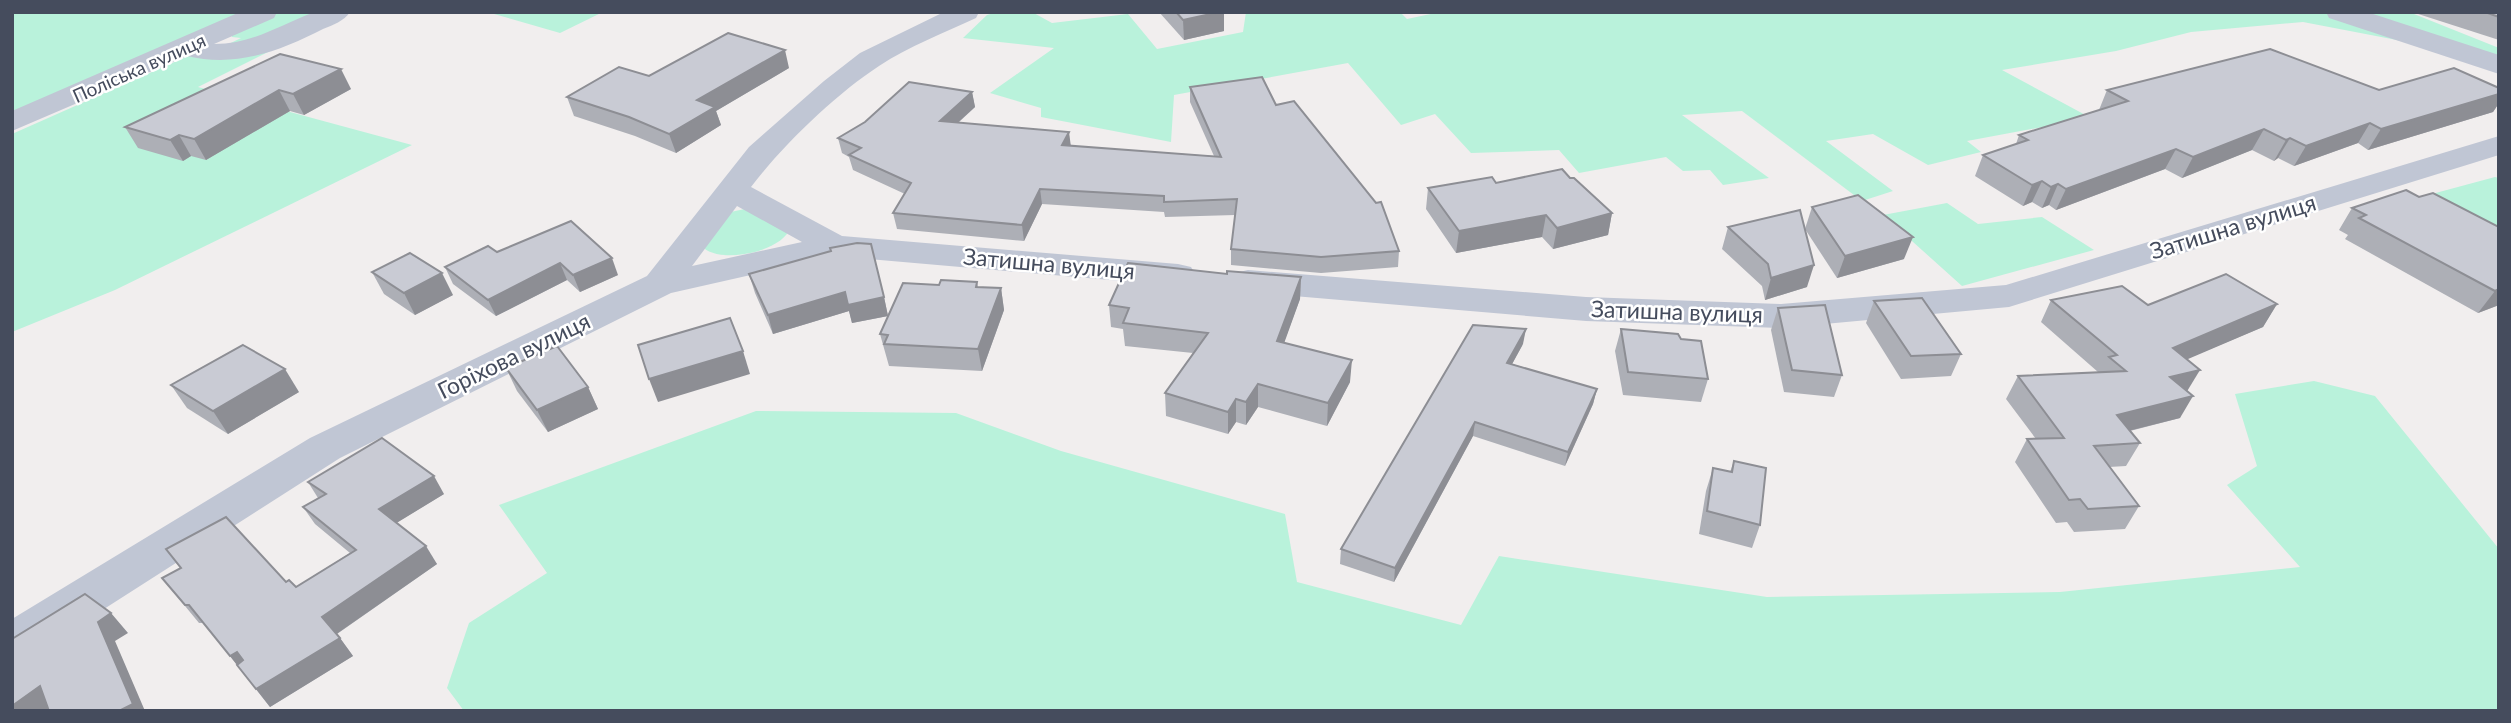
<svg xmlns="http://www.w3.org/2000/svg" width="2511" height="723" viewBox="0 0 2511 723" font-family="Lato,sans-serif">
<rect width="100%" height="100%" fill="#f1eeee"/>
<!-- green -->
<g fill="#b9f2db">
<polygon points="12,12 250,12 12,119"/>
<polygon points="270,12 348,12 198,87 412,145 115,290 12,332 12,134 188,56 200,58 241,38 232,37 231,30"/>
<polygon points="487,12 603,12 560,33"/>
<polygon points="997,12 1032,12 1052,23 1128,14 1157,49 1243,32 1246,12 1400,12 1407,19 1440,12 2328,12 2402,41 2303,22 2191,32 2116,51 2002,70 2091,118 1967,141 1981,152 1928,165 1873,134 1826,141 1893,191 1862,201 1742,111 1682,115 1769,178 1723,185 1710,170 1683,171 1666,157 1579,173 1559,150 1471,153 1435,114 1401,125 1348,63 1174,95 1171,142 1041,117 1041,108 990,93 1054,48 963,38 987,15"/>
<polygon points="2361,12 2409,12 2499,48 2499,57"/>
<polygon points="2495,177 2499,178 2499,245 2417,198"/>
<polygon points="1947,203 1978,224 2042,217 2094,250 1962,286 1883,215"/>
<path d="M 754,207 L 790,228 C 783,252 716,266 701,245 L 726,213 Z"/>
<polygon points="2314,381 2375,396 2499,549 2499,711 464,711 447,688 469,623 547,573 499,505 756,411 956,413 1061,451 1285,514 1297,582 1461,625 1499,556 1767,597 2060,592 2300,567 2227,485 2257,466 2235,394"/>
</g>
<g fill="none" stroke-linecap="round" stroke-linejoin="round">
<!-- minor -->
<g fill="#c0c6d4" fill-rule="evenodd">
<path d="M 240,12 L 277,12 L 274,18 L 214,44 C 252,44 278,26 312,13 C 323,10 339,12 350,12 C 344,21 333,25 323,29 C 280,51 236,68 187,56 L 12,131 L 12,111 Z"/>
<path d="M 944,12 L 979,12 L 976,18 C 944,33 909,46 879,66 C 836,94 782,146 751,187 L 842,236 L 1178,264 L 1191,267 L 1196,275 L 1191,283 L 1178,286 L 834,256 L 671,293 L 340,458 L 29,657 L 12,662 L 12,619 L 310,438 L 647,276 L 749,147 L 824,81 L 860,53 ZM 737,206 L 802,242 L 692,266 Z"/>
<polygon points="2326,12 2367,12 2499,55 2499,74 2329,18"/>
<polygon points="2499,136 2499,155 2009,307 1781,328 1586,321 1248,292 1235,289 1230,281 1235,273 1248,270 1586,297 1781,304 2006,285"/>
</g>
</g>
<!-- wall -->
<g fill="#adafb6">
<polygon points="1159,12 1224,12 1224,31 1184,40"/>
<polygon points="2412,12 2499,12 2499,40"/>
<polygon points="280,54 351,89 304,115 290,111 206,160 191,156 183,161 138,148 125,127"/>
<polygon points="789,68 716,111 721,125 676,153 635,136 574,116 567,97 649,76"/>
<polygon points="1190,87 1276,105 1399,251 1398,267 1321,273 1231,265 1231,249 1235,215 1165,217 1164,212 1042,204 1024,241 897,229 893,213 905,194 853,170 849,157 842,153 838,138 972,92 975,107 958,123 1071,146 1214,156 1190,102"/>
<polygon points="2499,88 2499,103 2493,112 2368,150 2358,143 2294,166 2278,158 2274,161 2252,150 2182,178 2165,169 2056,210 2049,205 2042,208 2032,202 2023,206 1975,176 1983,155 2016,144 2019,135 2099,110 2107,90 2379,90"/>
<polygon points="1570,178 1612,213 1608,235 1553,249 1542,237 1456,253 1426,209 1428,188"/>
<polygon points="2419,197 2499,227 2499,305 2478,313 2345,239 2348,235 2339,230 2352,208"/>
<polygon points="1812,207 1904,259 1837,278 1805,229"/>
<polygon points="1728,227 1807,287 1765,300 1762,286 1722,249"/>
<polygon points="497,252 618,275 580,292 567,280 496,316 453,284 445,267"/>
<polygon points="372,272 453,295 415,315 384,294"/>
<polygon points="749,274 884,297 888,316 852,323 849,311 773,334 755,293"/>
<polygon points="1227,274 1301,277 1300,299 1284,342 1350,382 1327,426 1258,407 1246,425 1236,422 1228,434 1166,416 1165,393 1193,353 1125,346 1123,329 1111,327 1109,305"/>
<polygon points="977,282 978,287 1001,288 1004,310 982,371 889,366 880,334 939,285"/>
<polygon points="2051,300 2148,305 2277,304 2263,327 2186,359 2187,391 2180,418 2130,431 2140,443 2126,466 2109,467 2139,506 2125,529 2074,532 2067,522 2056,523 2015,462 2027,439 2036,439 2006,399 2018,376 2098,372 2041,322"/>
<polygon points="1874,301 1961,354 1951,376 1901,379 1866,323"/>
<polygon points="1778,308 1842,375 1834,397 1784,392 1771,330"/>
<polygon points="1621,329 1681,339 1708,379 1701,402 1623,395 1615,351"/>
<polygon points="1523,344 1512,364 1597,389 1593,404 1565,466 1473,436 1394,582 1340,564 1341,549"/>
<polygon points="506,368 588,387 598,409 548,432 517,391"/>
<polygon points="171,385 299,392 228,434 187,408"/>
<polygon points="1734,461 1760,525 1752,548 1699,534 1706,491 1713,468 1730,472"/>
<polygon points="308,482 444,494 396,523 437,564 337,634 353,656 270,707 204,623 199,623 162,578 180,568 166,549 286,582 296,587 350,553 315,524 303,507 318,498"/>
</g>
<!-- shaded-wall -->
<g fill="#8d8e94">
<polygon points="1220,12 1224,12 1224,31 1184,40 1183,20"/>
<polygon points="785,50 789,68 716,111 721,125 676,153 669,134 697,100"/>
<polygon points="341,69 351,89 304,115 293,94"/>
<polygon points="279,90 290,111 206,160 194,139"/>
<polygon points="972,92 975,107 943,136 940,121"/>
<polygon points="2499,94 2499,103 2493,112 2368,150 2381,129"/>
<polygon points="2370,123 2358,143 2294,166 2306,146"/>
<polygon points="2264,129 2252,150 2182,178 2193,157"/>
<polygon points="1069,132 1071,147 1062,145"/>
<polygon points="179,135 191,156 183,161 170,140"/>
<polygon points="2290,138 2278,158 2274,161 2286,140"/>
<polygon points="2176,149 2165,169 2056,210 2066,189"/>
<polygon points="2042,181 2032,202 2023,206 2032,185"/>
<polygon points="2058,184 2049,205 2042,208 2051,187"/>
<polygon points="1040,189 1042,204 1024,241 1022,225"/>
<polygon points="1612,213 1608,235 1553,249 1557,228"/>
<polygon points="1546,215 1542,237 1456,253 1459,231"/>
<polygon points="1913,237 1904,259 1837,278 1845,256"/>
<polygon points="612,258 618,275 580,292 573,275"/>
<polygon points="560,263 567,280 496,316 488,300"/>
<polygon points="1814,265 1807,287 1765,300 1771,278"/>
<polygon points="442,273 453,295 415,315 404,293"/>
<polygon points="1301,277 1300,299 1277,363 1277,341"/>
<polygon points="1001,288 1004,310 982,371 978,349"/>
<polygon points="2499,289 2499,305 2478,313 2495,291"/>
<polygon points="845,292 884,297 888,316 852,323 849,311 773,334 768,315"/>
<polygon points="2277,304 2263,327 2160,371 2173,348"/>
<polygon points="1526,329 1523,344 1505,377 1507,363"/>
<polygon points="743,351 750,374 658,402 649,379"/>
<polygon points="1352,360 1350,382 1327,426 1328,403"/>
<polygon points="285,369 299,392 228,434 213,411"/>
<polygon points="2200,370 2186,393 2170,377"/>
<polygon points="1258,384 1258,407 1246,425 1246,402"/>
<polygon points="588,387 598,409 548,432 537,410"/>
<polygon points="1597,389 1593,404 1565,466 1568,452"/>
<polygon points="2193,396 2180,418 2104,437 2117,415"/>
<polygon points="1236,399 1236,422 1228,434 1228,412"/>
<polygon points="1475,422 1473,436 1394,582 1395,568"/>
<polygon points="434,476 444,494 390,527 379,509"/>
<polygon points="426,546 437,564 335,635 322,617"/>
<polygon points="111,613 128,633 115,641 145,711 119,711 98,622"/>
<polygon points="340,638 353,656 270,707 256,689"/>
<polygon points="237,652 252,670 244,674 230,656"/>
<polygon points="40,686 52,711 12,711 12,706"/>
</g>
<!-- building -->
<g fill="#c9cbd4" stroke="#8d8e94" stroke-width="2">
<polygon points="1176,12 1220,12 1183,20"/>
<polygon points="2485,12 2499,12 2499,17"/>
<polygon points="728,33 785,50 697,100 715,107 669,134 629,117 567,97 619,67 649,76"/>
<polygon points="2270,49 2379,90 2454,68 2499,88 2499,94 2381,129 2370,123 2306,146 2290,138 2286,140 2264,129 2193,157 2176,149 2066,189 2058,184 2051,187 2042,181 2032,185 1983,155 2028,140 2019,135 2128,101 2107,90"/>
<polygon points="280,54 341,69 293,94 279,90 194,139 179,135 170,140 125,127"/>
<polygon points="1262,77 1276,105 1294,101 1376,203 1381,202 1399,251 1321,257 1231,249 1237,199 1164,202 1164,196 1040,189 1022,225 893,213 911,183 849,155 861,148 838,138 865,122 909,82 972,92 940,121 1069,132 1062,145 1221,157 1190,87"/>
<polygon points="1562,169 1570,178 1574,178 1612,213 1557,228 1546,215 1459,231 1428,188 1492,177 1496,183"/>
<polygon points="2406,190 2419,197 2433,193 2499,227 2499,289 2495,291 2359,218 2366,215 2352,208"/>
<polygon points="1858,195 1913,237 1845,256 1812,207"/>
<polygon points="1800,210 1814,265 1771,278 1768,264 1728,227"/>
<polygon points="571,221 612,258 573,275 560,263 488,300 445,267 488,246 497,252"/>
<polygon points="857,243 871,244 884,297 848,305 845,292 768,315 749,274 831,251 830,248"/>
<polygon points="410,253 442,273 404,293 372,272"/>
<polygon points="1128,263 1227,274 1227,271 1301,277 1277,341 1352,360 1328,403 1258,384 1246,402 1236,399 1228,412 1165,393 1208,333 1123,323 1129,308 1109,305"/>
<polygon points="2226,274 2277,304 2173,348 2200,370 2170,377 2193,396 2117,415 2140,443 2094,446 2139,506 2088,509 2080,499 2069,500 2027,439 2064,438 2018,376 2126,371 2109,357 2117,355 2051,300 2122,286 2148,305"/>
<polygon points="941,280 977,282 976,287 1001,288 978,349 884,344 888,335 880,334 903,283 939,285"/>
<polygon points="1922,298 1961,354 1911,356 1874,301"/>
<polygon points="1825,305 1842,375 1792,370 1778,308"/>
<polygon points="730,318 743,351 649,379 638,345"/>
<polygon points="1473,325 1526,329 1507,363 1597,389 1568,452 1475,422 1395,568 1341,549"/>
<polygon points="1621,329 1678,334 1681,339 1701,341 1708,379 1628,372"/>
<polygon points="243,345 285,369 213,411 171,385"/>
<polygon points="557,346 588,387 537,410 506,368"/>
<polygon points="382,438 434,476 379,509 426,546 322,617 340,638 256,689 237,665 243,660 237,652 230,656 189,605 185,605 162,578 181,568 166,549 226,517 286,582 289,580 296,587 356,550 303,507 326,494 308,482"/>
<polygon points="1734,461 1766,468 1760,525 1707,511 1713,468 1732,472"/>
<polygon points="85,594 111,613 98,622 133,704 119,711 49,711 40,686 12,706 12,639"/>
</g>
<g text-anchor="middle" stroke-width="5" stroke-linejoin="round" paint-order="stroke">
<!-- far-street labels -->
<g font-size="19" fill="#454c5d" stroke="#fff">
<text transform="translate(139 68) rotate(-24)" y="7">Поліська вулиця</text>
</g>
<!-- street labels -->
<g font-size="23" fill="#454c5d" stroke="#fff">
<text transform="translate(2233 227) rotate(-17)" y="8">Затишна вулиця</text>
<text transform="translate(1049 264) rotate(5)" y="8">Затишна вулиця</text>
<text transform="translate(1677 312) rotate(2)" y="8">Затишна вулиця</text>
<text transform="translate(514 356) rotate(-26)" y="8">Горіхова вулиця</text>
</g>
</g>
<!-- border -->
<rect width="2511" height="723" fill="none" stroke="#454c5d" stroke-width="28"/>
</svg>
